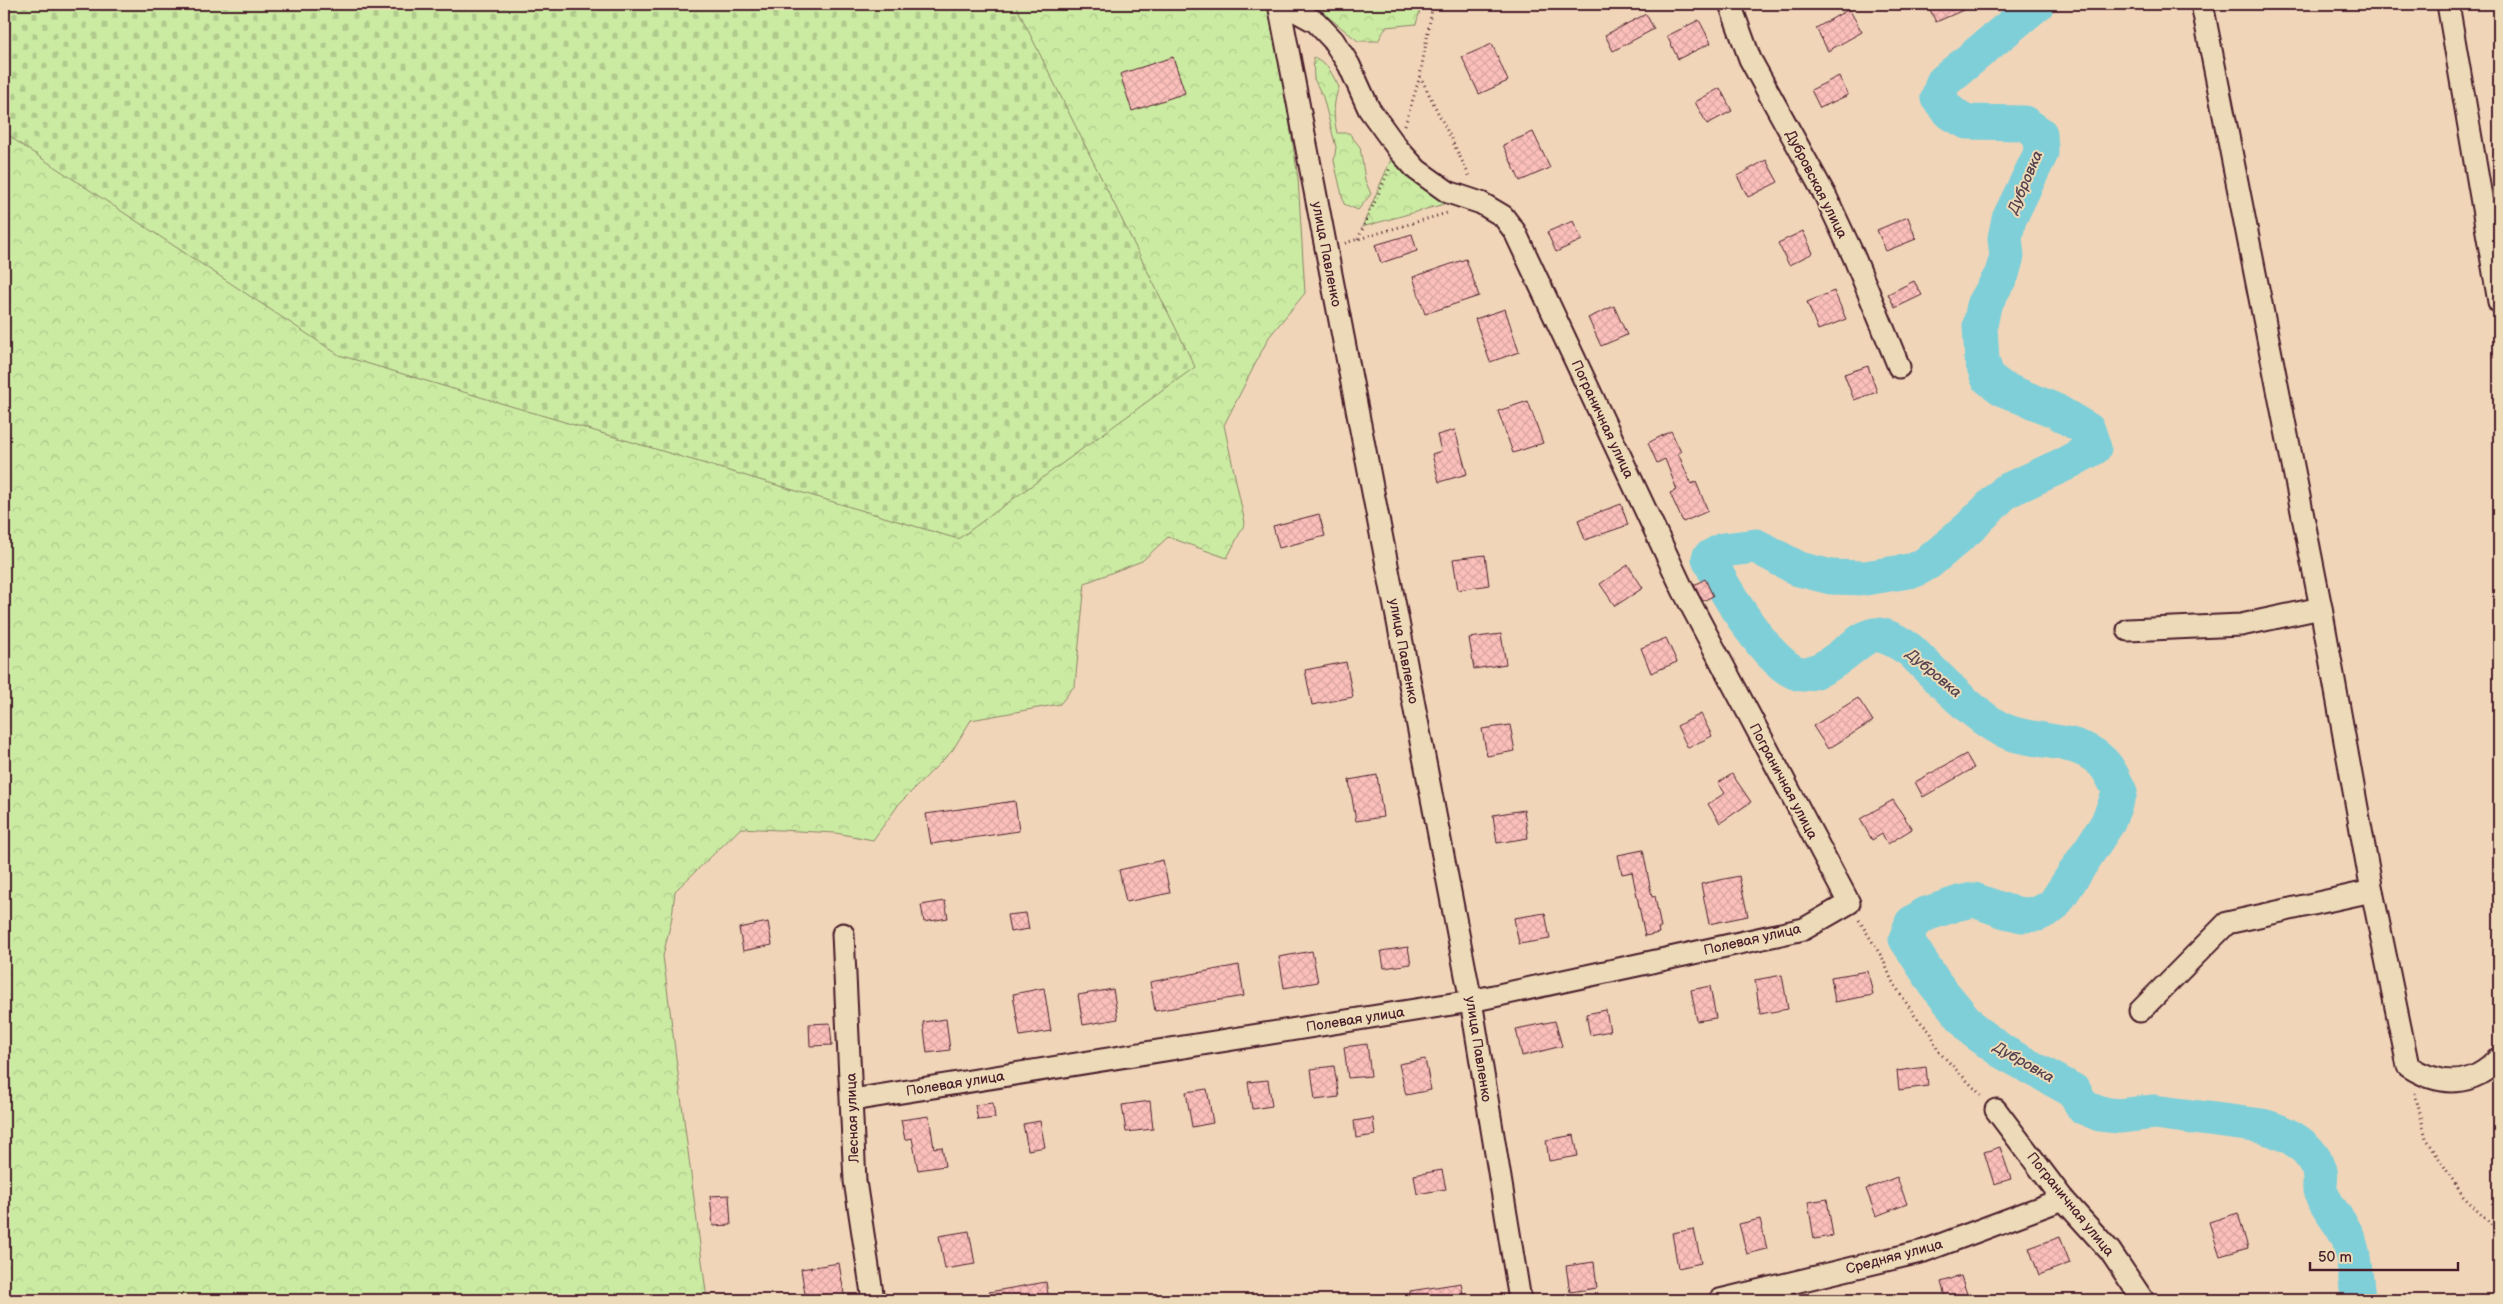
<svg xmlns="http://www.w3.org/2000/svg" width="2503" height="1304" viewBox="0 0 2503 1304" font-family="'Balsamiq Sans',sans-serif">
<defs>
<pattern id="forest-crowns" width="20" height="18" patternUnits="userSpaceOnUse" patternTransform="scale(1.25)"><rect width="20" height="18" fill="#cbeba2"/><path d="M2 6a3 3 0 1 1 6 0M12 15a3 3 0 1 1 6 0" fill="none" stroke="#b0c98c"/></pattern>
<pattern id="cemetery-stones" width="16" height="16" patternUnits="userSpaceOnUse" patternTransform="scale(1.25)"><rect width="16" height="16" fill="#cbeba2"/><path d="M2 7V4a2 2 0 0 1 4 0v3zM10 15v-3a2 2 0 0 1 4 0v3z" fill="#b0c98c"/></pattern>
<pattern id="building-cross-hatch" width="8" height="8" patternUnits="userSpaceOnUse" patternTransform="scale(1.25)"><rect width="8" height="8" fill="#fcc0bb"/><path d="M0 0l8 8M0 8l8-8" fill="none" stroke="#daa5a1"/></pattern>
</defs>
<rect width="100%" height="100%" fill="#f0d5b9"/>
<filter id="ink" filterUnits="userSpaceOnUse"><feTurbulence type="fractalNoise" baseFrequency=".02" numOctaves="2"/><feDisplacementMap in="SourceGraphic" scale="10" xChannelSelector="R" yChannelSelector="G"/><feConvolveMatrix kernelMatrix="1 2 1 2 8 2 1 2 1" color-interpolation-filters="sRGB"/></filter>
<g filter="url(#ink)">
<!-- forest -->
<g fill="url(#forest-crowns)" stroke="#8a8566">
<polygon points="4,4 1267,4 1272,7 1298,178 1305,293 1269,337 1224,425 1245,523 1227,558 1168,537 1142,561 1085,583 1075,685 1060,704 971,720 952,751 899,804 873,840 836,833 741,828 675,891 672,917 663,956 707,1300 4,1300"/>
<polygon points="1318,4 1422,4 1416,24 1386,27 1378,41 1358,41 1317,8"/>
<path d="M 1313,57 L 1328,67 L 1339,87 C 1333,103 1333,116 1337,133 L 1349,133 L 1360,147 L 1365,180 L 1371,194 L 1358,210 L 1344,204 L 1334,161 L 1336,147 L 1323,97 L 1314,79 Z"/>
<polygon points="1392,157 1444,204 1362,227"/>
</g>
<!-- cemetery -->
<polygon fill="url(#cemetery-stones)" stroke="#8a8566" points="4,4 1015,4 1195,367 958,539 339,355 20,144 4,131"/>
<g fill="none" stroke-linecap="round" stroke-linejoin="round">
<!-- river -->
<path stroke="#7fcfd8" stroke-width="35" d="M 2037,4 L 1943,82 L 1938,98 L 1951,113 L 1967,122 L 2024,123 L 2040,134 L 2041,153 L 2009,219 L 2005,238 L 2007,256 L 2002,274 L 1984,305 L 1980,326 L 1982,361 L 1988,378 L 2003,389 L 2056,411 L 2088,430 L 2094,448 L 2065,464 L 2006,491 L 1969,528 L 1929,562 L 1915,570 L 1865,578 L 1831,577 L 1799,569 L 1756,546 L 1723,550 L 1709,558 C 1719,583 1774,675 1803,674 C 1835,672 1859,632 1879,635 C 1891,637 1901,644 1910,650 C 1936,675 1962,704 1992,724 C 2024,746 2072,734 2100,760 C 2109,767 2115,782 2120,792 L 2107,824 L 2053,906 L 2038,914 L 2022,915 L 2005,911 L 1974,900 L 1959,903 L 1926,914 L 1912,923 L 1906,939 L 1936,985 L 1974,1031 L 2003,1052 L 2074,1091 L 2083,1107 L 2100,1114 L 2119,1116 L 2154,1112 L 2262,1126 C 2286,1132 2311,1145 2320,1171 C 2322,1177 2319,1184 2320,1190 C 2325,1207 2342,1222 2349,1240 C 2355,1259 2356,1280 2358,1300"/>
</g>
<!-- building -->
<g fill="url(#building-cross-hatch)" stroke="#4a1f2b">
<polygon points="1927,4 1977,4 1936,22"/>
<polygon points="1849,9 1862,32 1828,51 1816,28"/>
<polygon points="1646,14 1654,29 1613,51 1605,35"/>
<polygon points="1699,20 1711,43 1678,59 1667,36"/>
<polygon points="1492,44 1508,81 1479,94 1462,57"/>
<polygon points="1173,57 1185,93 1132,111 1120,74"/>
<polygon points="1839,76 1848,95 1820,108 1811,90"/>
<polygon points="1720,88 1732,111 1707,124 1695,102"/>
<polygon points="1533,132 1550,168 1520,181 1503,145"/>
<polygon points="1766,160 1778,182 1748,197 1737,176"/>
<polygon points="1908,217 1916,239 1886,251 1877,230"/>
<polygon points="1573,221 1582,240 1556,252 1547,232"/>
<polygon points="1803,231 1813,253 1789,265 1778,243"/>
<polygon points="1412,234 1417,251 1381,263 1375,245"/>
<polygon points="1466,259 1479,296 1425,314 1413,277"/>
<polygon points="1914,281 1922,295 1895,308 1888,294"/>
<polygon points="1834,291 1846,319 1818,330 1807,302"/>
<polygon points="1614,306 1627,335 1601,346 1588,318"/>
<polygon points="1505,309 1519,352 1490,362 1475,319"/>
<polygon points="1868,366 1877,392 1854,400 1844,374"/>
<polygon points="1528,401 1543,443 1513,453 1498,411"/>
<polygon points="1455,430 1467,474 1439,482 1432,454 1441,451 1437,435"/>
<polygon points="1671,431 1681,452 1678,453 1691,484 1696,482 1708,511 1683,522 1670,493 1677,490 1665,459 1657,463 1648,443"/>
<polygon points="1621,504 1628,525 1585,540 1578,520"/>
<polygon points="1319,514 1325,536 1279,548 1273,526"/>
<polygon points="1485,555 1489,585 1458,590 1453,559"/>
<polygon points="1628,565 1643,588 1615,606 1600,584"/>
<polygon points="1705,579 1713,596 1703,601 1694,585"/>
<polygon points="1501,634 1506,664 1474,669 1469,638"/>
<polygon points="1666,638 1677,662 1651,673 1641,648"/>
<polygon points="1346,662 1353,697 1312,705 1305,670"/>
<polygon points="1858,698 1873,721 1828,749 1813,726"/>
<polygon points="1701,714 1712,736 1688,748 1677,726"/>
<polygon points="1510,725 1515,751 1487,756 1482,729"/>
<polygon points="1966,754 1974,768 1923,797 1915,782"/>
<polygon points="1732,774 1751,802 1720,823 1708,804 1725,793 1718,783"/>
<polygon points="1377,775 1383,817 1356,821 1349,780"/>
<polygon points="1893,800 1912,829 1888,844 1882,834 1872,840 1860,819"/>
<polygon points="1015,801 1019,831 931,844 926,814"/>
<polygon points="1524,810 1528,838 1497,843 1493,815"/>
<polygon points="1643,850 1652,897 1655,896 1661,928 1658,928 1659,933 1645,936 1632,872 1622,874 1618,855"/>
<polygon points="1163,860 1170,893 1126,902 1119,870"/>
<polygon points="1739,876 1748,916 1709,924 1701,884"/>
<polygon points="945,901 948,918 924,922 921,905"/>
<polygon points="1026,913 1029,929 1010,932 1007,915"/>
<polygon points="1545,913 1550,939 1519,944 1514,918"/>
<polygon points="768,922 772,945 743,951 739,928"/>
<polygon points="1408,947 1411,964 1384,968 1381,951"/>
<polygon points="1312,951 1318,982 1284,988 1279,957"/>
<polygon points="1239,965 1244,996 1155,1011 1150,982"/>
<polygon points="1868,971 1873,995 1835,1002 1831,977"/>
<polygon points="1782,975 1788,1009 1760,1014 1755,980"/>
<polygon points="1710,986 1716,1018 1697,1021 1691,990"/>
<polygon points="1044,988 1051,1031 1020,1036 1013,994"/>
<polygon points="1113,989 1118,1019 1083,1025 1078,995"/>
<polygon points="1606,1010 1610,1031 1590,1035 1586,1014"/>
<polygon points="946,1019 950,1050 927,1053 923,1022"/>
<polygon points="1555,1021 1562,1046 1522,1056 1516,1029"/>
<polygon points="830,1023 832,1045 810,1046 809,1024"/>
<polygon points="1367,1044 1371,1076 1348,1078 1344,1047"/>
<polygon points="1425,1059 1431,1090 1406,1095 1399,1064"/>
<polygon points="1334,1066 1339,1097 1315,1100 1311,1069"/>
<polygon points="1926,1067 1928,1086 1899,1090 1897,1071"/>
<polygon points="1268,1080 1272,1106 1252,1109 1248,1082"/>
<polygon points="1207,1089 1213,1123 1192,1127 1186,1092"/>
<polygon points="1150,1101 1153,1129 1126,1132 1122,1105"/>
<polygon points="993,1103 995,1118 978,1120 975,1105"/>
<polygon points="929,1116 934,1148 942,1147 945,1166 918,1170 912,1138 905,1140 901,1120"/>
<polygon points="1373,1118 1375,1135 1356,1138 1354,1121"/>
<polygon points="1040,1121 1045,1147 1028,1150 1023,1124"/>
<polygon points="1574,1135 1578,1156 1549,1161 1546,1140"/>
<polygon points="2000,1147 2011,1179 1994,1184 1984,1152"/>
<polygon points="1442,1170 1446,1189 1417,1194 1414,1175"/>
<polygon points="1897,1177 1907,1204 1876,1216 1866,1189"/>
<polygon points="729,1195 731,1225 713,1226 710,1196"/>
<polygon points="1827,1199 1833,1236 1814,1239 1808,1202"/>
<polygon points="2238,1213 2248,1248 2220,1256 2209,1222"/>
<polygon points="1760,1219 1767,1249 1747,1254 1739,1224"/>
<polygon points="1694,1229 1701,1263 1678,1268 1672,1233"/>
<polygon points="969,1231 975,1264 945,1269 939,1236"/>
<polygon points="2060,1237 2070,1263 2039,1275 2029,1248"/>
<polygon points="1594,1262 1597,1288 1570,1292 1566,1266"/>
<polygon points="839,1263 845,1300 806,1300 801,1269"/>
<polygon points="1961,1276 1969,1300 1946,1300 1941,1282"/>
<polygon points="1046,1282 1049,1300 990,1300 989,1292"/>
<polygon points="1461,1283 1464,1300 1411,1300 1410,1291"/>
</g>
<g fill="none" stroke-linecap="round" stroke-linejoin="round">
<defs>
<g id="minor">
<polyline points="1279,4 1471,1001 1520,1300"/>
<polyline points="1730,4 1750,59 1826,197 1854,257 1899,367"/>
<path d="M 2202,4 L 2321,608 L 2372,891 L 2408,1066 C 2440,1087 2473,1087 2499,1058"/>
<polyline points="2448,4 2499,302"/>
<polyline points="2128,630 2241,625 2321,608"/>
<polyline points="843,934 855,1181 873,1300"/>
<polyline points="2140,1011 2227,923 2372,891"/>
<polyline points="852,1100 1471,1001 1804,929 1849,903 1683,590 1515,232 1503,216 1481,203 1448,192 1417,170 1398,149 1369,109 1349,65 1333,40 1316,22 1283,4"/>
<polyline points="1996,1110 2063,1199 2110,1251 2143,1300"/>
<polyline points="1720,1300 1924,1251 2063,1199"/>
</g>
</defs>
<!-- minor casing -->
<use href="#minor" stroke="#4a1f2b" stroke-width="25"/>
<!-- path -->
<g stroke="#4a1f2b" stroke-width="3" stroke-dasharray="1 4" stroke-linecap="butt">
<polyline points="1420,76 1470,177"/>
<polyline points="1405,125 1420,76 1433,4"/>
<polyline points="1358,239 1390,168"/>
<polyline points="1345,243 1447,213"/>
<polyline points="1859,920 1883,959 1892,981 1915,1016 1931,1033 1938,1051 1983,1097"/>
<polyline points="2415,1093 2426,1138 2463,1196 2499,1233"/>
</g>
<!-- minor -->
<use href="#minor" stroke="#eddab8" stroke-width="21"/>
</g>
</g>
<g text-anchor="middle" stroke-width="4" stroke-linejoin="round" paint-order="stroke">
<!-- street labels -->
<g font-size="14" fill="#4a1f2b" stroke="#eddab8">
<text transform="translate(1817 184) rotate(63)" y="5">Дубровская улица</text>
<text transform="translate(1327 254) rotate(79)" y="5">улица Павленко</text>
<text transform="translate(1603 419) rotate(65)" y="5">Пограничная улица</text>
<text transform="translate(1404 651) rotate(79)" y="5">улица Павленко</text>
<text transform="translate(1784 781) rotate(62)" y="5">Пограничная улица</text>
<text transform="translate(1752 939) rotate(-13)" y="5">Полевая улица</text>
<text transform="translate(1355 1019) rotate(-9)" y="5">Полевая улица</text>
<text transform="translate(1479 1049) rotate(81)" y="5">улица Павленко</text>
<text transform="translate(955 1083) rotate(-9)" y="5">Полевая улица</text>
<text transform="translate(852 1118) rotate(-92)" y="5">Лесная улица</text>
<text transform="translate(2071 1204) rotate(51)" y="5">Пограничная улица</text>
<text transform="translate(1894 1256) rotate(-15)" y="5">Средняя улица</text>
</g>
<!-- water labels -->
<g font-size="15" font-style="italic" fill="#55424e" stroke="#eddab8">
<text transform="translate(2025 182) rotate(-67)" y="5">Дубровка</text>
<text transform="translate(1934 673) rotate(40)" y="5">Дубровка</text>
<text transform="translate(2024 1062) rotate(30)" y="5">Дубровка</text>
</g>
</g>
<!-- margin -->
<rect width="2503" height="1304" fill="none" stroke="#eddab8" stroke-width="20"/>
<rect x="10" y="10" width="2483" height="1284" fill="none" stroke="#4a1f2b" stroke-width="2" filter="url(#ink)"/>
<!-- scale -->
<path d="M2310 1262v8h148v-8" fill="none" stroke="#4a1f2b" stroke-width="2.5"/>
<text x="2318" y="1262" font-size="15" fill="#4a1f2b" stroke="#eddab8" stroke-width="4" paint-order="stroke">50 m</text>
</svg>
